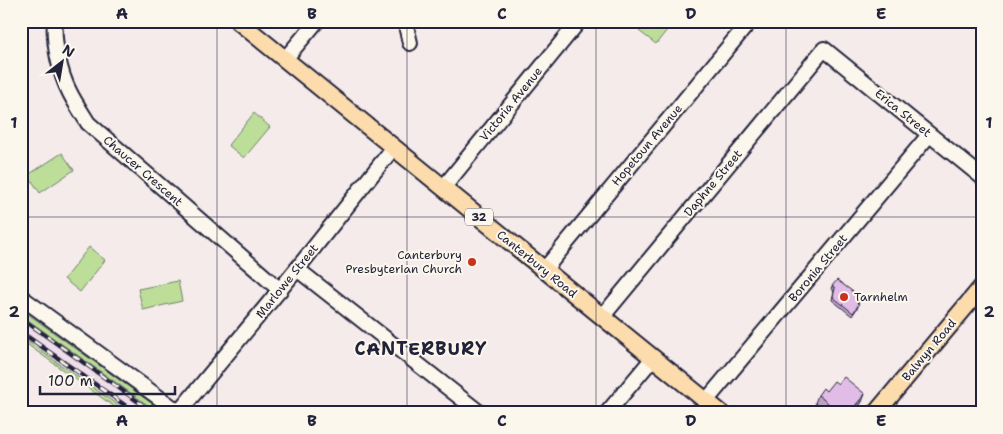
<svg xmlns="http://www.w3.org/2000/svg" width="1003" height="434" viewBox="0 0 1003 434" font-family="'Shantell Sans',sans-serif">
<defs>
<pattern id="grass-tufts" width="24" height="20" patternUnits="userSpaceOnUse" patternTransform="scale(1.25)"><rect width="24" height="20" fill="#bcde98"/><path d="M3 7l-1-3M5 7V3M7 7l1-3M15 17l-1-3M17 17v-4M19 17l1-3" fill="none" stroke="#a1be84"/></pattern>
<pattern id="forest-crowns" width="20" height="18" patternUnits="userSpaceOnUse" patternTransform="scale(1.25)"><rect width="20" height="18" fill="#bcde98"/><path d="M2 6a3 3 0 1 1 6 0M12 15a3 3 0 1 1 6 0" fill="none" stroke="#a1be84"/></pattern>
</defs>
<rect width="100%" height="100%" fill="#f6ebeb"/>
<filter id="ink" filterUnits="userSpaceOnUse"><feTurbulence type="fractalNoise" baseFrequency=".02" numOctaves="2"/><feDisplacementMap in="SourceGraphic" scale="10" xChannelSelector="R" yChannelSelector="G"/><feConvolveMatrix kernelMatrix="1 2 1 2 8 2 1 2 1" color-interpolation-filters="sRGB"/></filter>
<g filter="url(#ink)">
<!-- built -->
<polygon fill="#efddea" points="21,315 159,413 129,413 21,337"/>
<!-- grass -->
<polygon fill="url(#grass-tufts)" stroke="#6f806a" points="21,309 165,413 159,413 21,315"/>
<!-- forest -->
<polygon fill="url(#forest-crowns)" stroke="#6f806a" points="21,337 129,413 123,413 21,340"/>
<!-- park -->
<g fill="#bcde98" stroke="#6f806a">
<polygon points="646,21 674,21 656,44 639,31"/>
<polygon points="254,113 270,127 244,158 228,145"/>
<polygon points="62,153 74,170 40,193 28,175"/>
<polygon points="89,247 105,260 80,292 64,279"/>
<polygon points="178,281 182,301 143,310 138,289"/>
</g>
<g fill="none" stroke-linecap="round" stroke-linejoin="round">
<defs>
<g id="minor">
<path d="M 55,21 C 53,43 60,74 70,93 C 75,103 82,113 88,123 L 280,290"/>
<polyline points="405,21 410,43"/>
<polyline points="285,59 317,21"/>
<polyline points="443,188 579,21"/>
<polyline points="297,269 480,413"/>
<polyline points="544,270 750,21"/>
<polyline points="21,297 180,413"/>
<polyline points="602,317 824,49 982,177"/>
<polyline points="706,401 929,135"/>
<polyline points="179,412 297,269 394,147"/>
<polyline points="607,413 653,358"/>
</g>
<g id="major">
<polyline points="238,21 721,413"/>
<polyline points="876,413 982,287"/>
</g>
</defs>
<!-- minor casing -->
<use href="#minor" stroke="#22223b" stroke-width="18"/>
<!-- major casing -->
<use href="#major" stroke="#22223b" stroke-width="20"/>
<!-- minor -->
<use href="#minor" stroke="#fbf7ec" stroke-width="14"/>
<!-- major -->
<use href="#major" stroke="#fcdcac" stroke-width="16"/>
<defs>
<g id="rail">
<polyline points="21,318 154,413"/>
<polyline points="21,332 136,413"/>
</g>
</defs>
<!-- rail casing -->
<use href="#rail" stroke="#22223b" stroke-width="4.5"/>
<!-- rail -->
<use href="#rail" stroke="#fbf7ec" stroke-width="2.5" stroke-dasharray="8" stroke-linecap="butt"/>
</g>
<!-- wall -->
<g fill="#c1a2c6" stroke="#22223b">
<polygon points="832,286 861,299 858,303 858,307 852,316 832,300 834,291 831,289"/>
<polygon points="826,391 862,402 853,413 826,413 815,403 818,395"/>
</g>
<!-- shaded-wall -->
<polygon fill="#9d84a1" stroke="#22223b" points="865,394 862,402 853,413 849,413"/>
<!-- building -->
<g fill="#e0bce6" stroke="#22223b">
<polygon points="837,280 860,297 859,297 861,299 857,303 859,304 853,313 833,297 835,288 832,286"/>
<polygon points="844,377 865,394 849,413 840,413 818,395 823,388 826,391 834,381 838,384"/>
</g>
</g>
<!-- grid -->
<path fill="none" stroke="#22223b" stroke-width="1" stroke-opacity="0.55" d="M 217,21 L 217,413M 407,21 L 407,413M 596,21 L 596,413M 786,21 L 786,413M 21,217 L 982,217"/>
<!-- markers -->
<g fill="#c8321e" stroke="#fbf7ec" stroke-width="2">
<circle cx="472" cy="262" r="5"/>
<circle cx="844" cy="297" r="5"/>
</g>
<g text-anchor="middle" stroke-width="4" stroke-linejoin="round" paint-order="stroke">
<!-- shield labels -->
<rect fill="#fbf7ec" stroke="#636270" stroke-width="1" x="465" y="208.5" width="28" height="17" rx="4"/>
<g font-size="11" font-weight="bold" fill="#22223b">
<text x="479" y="221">32</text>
</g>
<!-- street labels -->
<g font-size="12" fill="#22223b" stroke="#fbf7ec">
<text transform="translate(511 104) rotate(-51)" y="4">Victoria Avenue</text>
<text transform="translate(903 113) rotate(39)" y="4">Erica Street</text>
<text transform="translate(647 145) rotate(-50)" y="4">Hopetoun Avenue</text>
<text transform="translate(143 171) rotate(41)" y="4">Chaucer Crescent</text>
<text transform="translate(713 183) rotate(-50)" y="4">Daphne Street</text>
<text transform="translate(537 264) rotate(39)" y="4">Canterbury Road</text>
<text transform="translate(818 268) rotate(-50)" y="4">Boronia Street</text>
<text transform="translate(287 281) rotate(-51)" y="4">Marlowe Street</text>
<text transform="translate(929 350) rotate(-50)" y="4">Balwyn Road</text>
</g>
<!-- poi labels -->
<g font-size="12" fill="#22223b" stroke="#fbf7ec" text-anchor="end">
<text x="462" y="259">Canterbury<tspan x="462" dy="14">Presbyterian Church</tspan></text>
<text x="854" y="301" text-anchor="start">Tarnhelm</text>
</g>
<!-- district labels -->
<g font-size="18" font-weight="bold" letter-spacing="1" fill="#22223b" stroke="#fbf7ec">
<text x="421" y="355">CANTERBURY</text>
</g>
</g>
<!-- margin -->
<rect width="1003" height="434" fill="none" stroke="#fbf7ec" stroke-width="55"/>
<!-- north arrow -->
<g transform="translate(62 62) rotate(31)" stroke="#fbf7ec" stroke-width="4" paint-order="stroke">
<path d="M0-4L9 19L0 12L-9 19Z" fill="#22223b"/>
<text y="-8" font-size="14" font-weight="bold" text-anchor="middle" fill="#22223b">N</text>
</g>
<!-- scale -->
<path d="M40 386v8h135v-8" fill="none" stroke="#22223b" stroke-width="2.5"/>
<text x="48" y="386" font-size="15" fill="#22223b" stroke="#fbf7ec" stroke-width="4" paint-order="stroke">100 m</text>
<rect x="28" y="28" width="948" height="378" fill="none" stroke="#22223b" stroke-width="2"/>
<g font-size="16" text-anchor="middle" font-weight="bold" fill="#22223b">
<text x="122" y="19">A</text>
<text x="312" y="19">B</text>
<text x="502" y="19">C</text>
<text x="691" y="19">D</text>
<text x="881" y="19">E</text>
<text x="14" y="128">1</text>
<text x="989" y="128">1</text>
<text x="14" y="317">2</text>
<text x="989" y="317">2</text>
<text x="122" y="426">A</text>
<text x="312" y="426">B</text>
<text x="502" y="426">C</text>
<text x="691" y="426">D</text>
<text x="881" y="426">E</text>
</g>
</svg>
